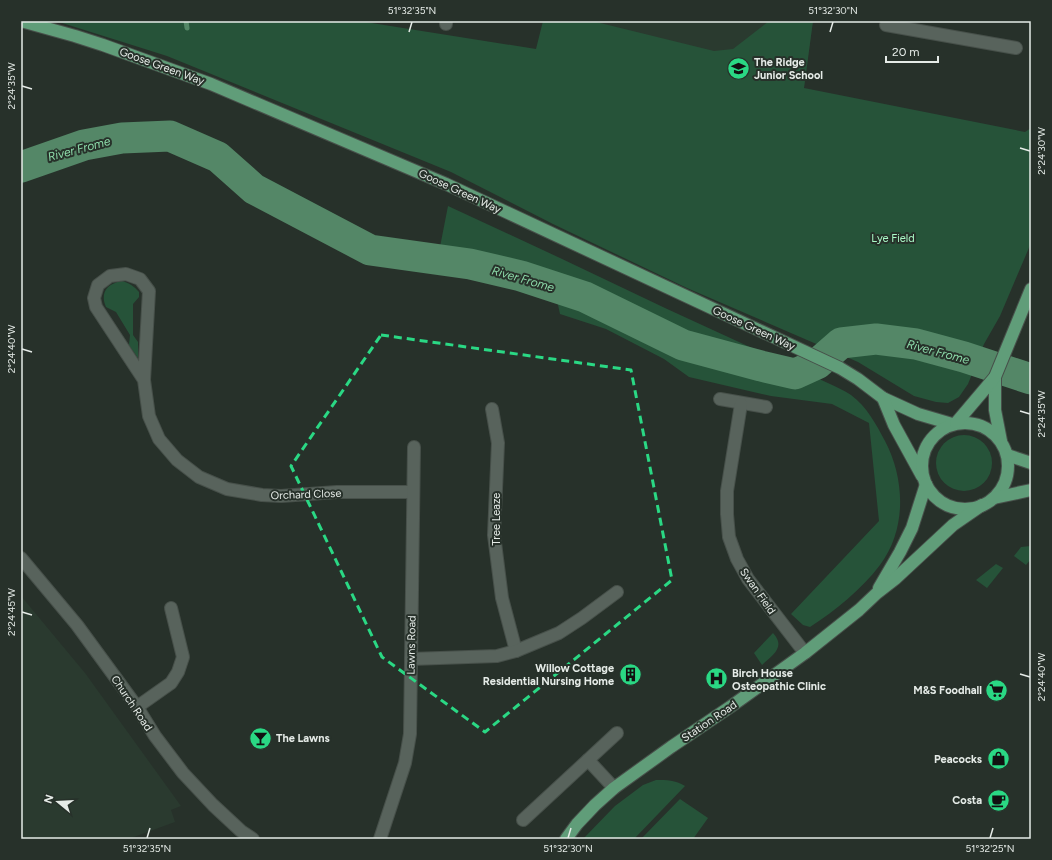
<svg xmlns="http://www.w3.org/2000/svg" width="1052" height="860" viewBox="0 0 1052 860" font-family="Figtree,sans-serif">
<rect width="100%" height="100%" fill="#27312a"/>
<!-- built -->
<g fill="#2a3a2f">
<polygon points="543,21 813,21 804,88"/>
<polygon points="21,596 85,673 181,806 171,810 175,822 131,838 131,839 21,839"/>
</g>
<!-- green -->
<g fill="#265339">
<polygon points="56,21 359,21 536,49 543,21 592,21 714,51 733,49 769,21 813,21 804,88 1025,132 1031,128 1031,243 1000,316 984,344 968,384 959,397 948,403 936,402 914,396 858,362 687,288 553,224 451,172 167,56"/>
<path d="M 448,206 L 560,258 L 665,308 L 830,384 C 837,387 845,391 851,395 C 867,407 876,424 885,441 C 905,479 907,529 880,565 C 861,590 836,610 810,627 L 803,625 L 791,614 L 879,521 L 869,423 L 832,404 L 771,396 L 689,377 L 664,359 L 606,329 L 560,314 L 553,282 L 488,262 L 439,252 Z"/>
<path d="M 122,281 C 129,283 134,286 139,292 L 139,297 L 133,304 L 133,335 L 138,342 L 138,358 L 129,345 L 130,335 L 116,312 L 106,307 C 100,292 107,284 122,281 Z"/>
<circle cx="964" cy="463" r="28"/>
<polygon points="1031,546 1031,559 1026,565 1014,556 1021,547"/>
<polygon points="996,564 1003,568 987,588 976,580"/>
<path d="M 773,633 C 786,647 773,655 762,665 L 754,653 Z"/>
<path d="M 656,780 C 667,780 675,780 685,786 L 634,839 L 583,839 L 615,806 L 643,785 Z"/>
<polygon points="680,799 708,818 693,839 641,839"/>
</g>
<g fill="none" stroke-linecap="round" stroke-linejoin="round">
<!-- stream -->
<polyline stroke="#548767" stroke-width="5" points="186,21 187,28"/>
<!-- river -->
<polyline stroke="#548767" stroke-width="31" points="21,167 84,145 122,138 170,136 218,157 254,189 370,250 470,264 521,276 585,297 683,345 761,366 795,374 817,364 841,343 876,339 916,344 964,357 1031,379"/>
<defs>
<g id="minor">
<polyline points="446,24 446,21"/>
<polyline points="886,25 1016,48"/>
<polyline points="144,380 149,291 140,279 126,274 110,276 98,285 94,298 96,307 144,380 149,416 159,439 177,460 199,477 227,489 262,495 281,496 337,492 413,492"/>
<polyline points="720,399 766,407"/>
<polyline points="741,404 727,491 727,514 729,537 737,559 748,579 805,653"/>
<polyline points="492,409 498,443 494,535 502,598 516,651"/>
<polyline points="21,558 77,625 137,707 155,736 183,773 213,805 241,831 253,839"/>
<polyline points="411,659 497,656 516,651 559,633 582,618 617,592"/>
<polyline points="137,707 171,683 178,672 183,657 171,608"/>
<polyline points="588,760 614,788"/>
<polyline points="523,820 617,733"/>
<polyline points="380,839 405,763 410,734 414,447"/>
</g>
<g id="major">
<polyline points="21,21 75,36 103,45 211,84 446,184 840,368 858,379 883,398 918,414 952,424"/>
<polyline points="995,377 995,410 1001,441"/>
<polyline points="883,398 894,425 922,476"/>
<circle cx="965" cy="466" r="43"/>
<polyline points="956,423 995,377 1031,289"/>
<polyline points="1007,455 1031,463"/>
<polyline points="994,498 1031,490"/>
<polyline points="879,588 900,552 912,528 926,484"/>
<polyline points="566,839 577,824 595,805 614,788 671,747 730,707 805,653 859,610 877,593 895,579 953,525 982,505"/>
</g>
</defs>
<!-- minor casing -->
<use href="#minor" stroke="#47504a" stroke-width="14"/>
<!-- major casing -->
<use href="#major" stroke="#47504a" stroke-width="14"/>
<!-- minor -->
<use href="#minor" stroke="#58635c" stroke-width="12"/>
<!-- major -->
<use href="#major" stroke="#609d79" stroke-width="12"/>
</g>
<!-- marked area -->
<path fill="none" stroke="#2ad884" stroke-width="3" stroke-dasharray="8 5" stroke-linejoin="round" d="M 381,335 L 631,370 L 672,580 L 485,732 L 382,657 L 291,466 Z"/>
<!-- ticks -->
<path fill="none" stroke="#e5ebe7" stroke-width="1.5" d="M 409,32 L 412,22M 830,32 L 833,22M 22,86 L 32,89M 1020,148 L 1030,151M 22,349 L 32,352M 1020,411 L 1030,414M 22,612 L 32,615M 1020,674 L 1030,677M 147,838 L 150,828M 568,838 L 571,828M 990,838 L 993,828"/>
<!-- icons -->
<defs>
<symbol id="school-disc" viewBox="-11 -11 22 22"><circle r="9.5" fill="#2ad884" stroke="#27312a"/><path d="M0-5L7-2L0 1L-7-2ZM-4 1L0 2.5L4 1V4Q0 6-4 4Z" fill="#111"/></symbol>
<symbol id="building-disc" viewBox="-11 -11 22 22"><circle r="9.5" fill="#2ad884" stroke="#27312a"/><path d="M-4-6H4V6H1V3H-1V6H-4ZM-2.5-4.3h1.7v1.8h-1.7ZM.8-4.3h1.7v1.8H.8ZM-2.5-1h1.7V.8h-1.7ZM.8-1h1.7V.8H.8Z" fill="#111"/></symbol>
<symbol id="hospital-disc" viewBox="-11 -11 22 22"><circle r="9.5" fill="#2ad884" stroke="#27312a"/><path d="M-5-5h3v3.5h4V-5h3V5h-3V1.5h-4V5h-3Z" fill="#111"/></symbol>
<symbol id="supermarket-disc" viewBox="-11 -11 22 22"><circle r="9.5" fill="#2ad884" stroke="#27312a"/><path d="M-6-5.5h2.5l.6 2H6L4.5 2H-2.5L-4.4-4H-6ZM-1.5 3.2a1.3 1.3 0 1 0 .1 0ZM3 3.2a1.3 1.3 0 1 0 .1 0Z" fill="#111"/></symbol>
<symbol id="bar-disc" viewBox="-11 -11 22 22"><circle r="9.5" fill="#2ad884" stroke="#27312a"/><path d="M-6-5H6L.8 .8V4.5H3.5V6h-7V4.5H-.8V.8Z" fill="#111"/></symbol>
<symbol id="shop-disc" viewBox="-11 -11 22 22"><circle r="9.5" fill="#2ad884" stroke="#27312a"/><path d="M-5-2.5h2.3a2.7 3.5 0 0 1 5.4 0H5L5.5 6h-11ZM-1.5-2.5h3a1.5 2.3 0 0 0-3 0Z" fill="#111"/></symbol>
<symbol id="cafe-disc" viewBox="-11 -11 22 22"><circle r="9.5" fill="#2ad884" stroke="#27312a"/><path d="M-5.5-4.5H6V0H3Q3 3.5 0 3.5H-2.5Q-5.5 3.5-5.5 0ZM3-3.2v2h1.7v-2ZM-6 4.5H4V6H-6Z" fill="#111"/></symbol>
</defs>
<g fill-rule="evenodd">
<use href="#school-disc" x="726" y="56" width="25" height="25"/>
<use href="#building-disc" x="618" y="662" width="25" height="25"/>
<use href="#hospital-disc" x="704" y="666" width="25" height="25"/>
<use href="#supermarket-disc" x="984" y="678" width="25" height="25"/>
<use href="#bar-disc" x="248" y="726" width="25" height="25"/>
<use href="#shop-disc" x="986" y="746" width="25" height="25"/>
<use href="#cafe-disc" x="986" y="788" width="25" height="25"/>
</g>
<g text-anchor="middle" stroke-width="4" stroke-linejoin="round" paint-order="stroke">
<!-- poi labels -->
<g font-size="11" font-weight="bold" fill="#e5ebe7" stroke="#27312a" text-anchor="end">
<text x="754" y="66" text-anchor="start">The Ridge<tspan x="754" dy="13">Junior School</tspan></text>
<text x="614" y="672">Willow Cottage<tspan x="614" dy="13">Residential Nursing Home</tspan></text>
<text x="732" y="677" text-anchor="start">Birch House<tspan x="732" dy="13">Osteopathic Clinic</tspan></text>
<text x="982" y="694">M&amp;S Foodhall</text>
<text x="276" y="742" text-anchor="start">The Lawns</text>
<text x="982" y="763">Peacocks</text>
<text x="982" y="804">Costa</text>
</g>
<!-- street labels -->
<g font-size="11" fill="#e5ebe7" stroke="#27312a">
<text transform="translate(162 66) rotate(20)" y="4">Goose Green Way</text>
<text transform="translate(460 191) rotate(25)" y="4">Goose Green Way</text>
<text transform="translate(754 328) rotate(25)" y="4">Goose Green Way</text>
<text transform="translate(306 494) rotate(-2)" y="4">Orchard Close</text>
<text transform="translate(496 519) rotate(-90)" y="4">Tree Leaze</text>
<text transform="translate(758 591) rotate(55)" y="4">Swan Field</text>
<text transform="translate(411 645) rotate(-89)" y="4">Lawns Road</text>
<text transform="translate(132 703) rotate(56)" y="4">Church Road</text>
<text transform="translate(709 721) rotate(-34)" y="4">Station Road</text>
</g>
<!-- park labels -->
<g font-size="11" fill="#aaf9c7" stroke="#27312a">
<text x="893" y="242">Lye Field</text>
</g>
<!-- water labels -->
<g font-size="12" font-style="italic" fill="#8cdaa9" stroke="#27312a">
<text transform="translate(79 149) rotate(-15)" y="4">River Frome</text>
<text transform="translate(523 279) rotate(16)" y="4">River Frome</text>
<text transform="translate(938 352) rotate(15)" y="4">River Frome</text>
</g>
</g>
<!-- border -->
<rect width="1052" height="860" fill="none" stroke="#27312a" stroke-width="44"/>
<!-- north arrow -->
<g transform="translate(58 802) rotate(288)" stroke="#27312a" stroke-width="3" paint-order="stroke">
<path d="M0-3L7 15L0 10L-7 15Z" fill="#e5ebe7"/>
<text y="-6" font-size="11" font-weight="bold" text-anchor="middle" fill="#e5ebe7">N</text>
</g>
<!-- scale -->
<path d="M886 56v6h52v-6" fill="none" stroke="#e5ebe7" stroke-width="2"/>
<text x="892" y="56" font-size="12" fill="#e5ebe7" stroke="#27312a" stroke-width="3" paint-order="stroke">20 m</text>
<rect x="22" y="22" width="1008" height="816" fill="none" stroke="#e5ebe7" stroke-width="1.5"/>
<g font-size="10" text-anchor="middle" fill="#e5ebe7">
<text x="412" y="14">51°32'35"N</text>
<text x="833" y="14">51°32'30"N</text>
<text transform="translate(11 86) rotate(-90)" y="4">2°24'35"W</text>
<text transform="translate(1041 151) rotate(-90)" y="4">2°24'30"W</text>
<text transform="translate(11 349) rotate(-90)" y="4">2°24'40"W</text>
<text transform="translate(1041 414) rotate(-90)" y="4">2°24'35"W</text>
<text transform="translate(11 612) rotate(-90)" y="4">2°24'45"W</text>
<text transform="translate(1041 677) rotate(-90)" y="4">2°24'40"W</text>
<text x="147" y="852">51°32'35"N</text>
<text x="568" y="852">51°32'30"N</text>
<text x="990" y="852">51°32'25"N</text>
</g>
</svg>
